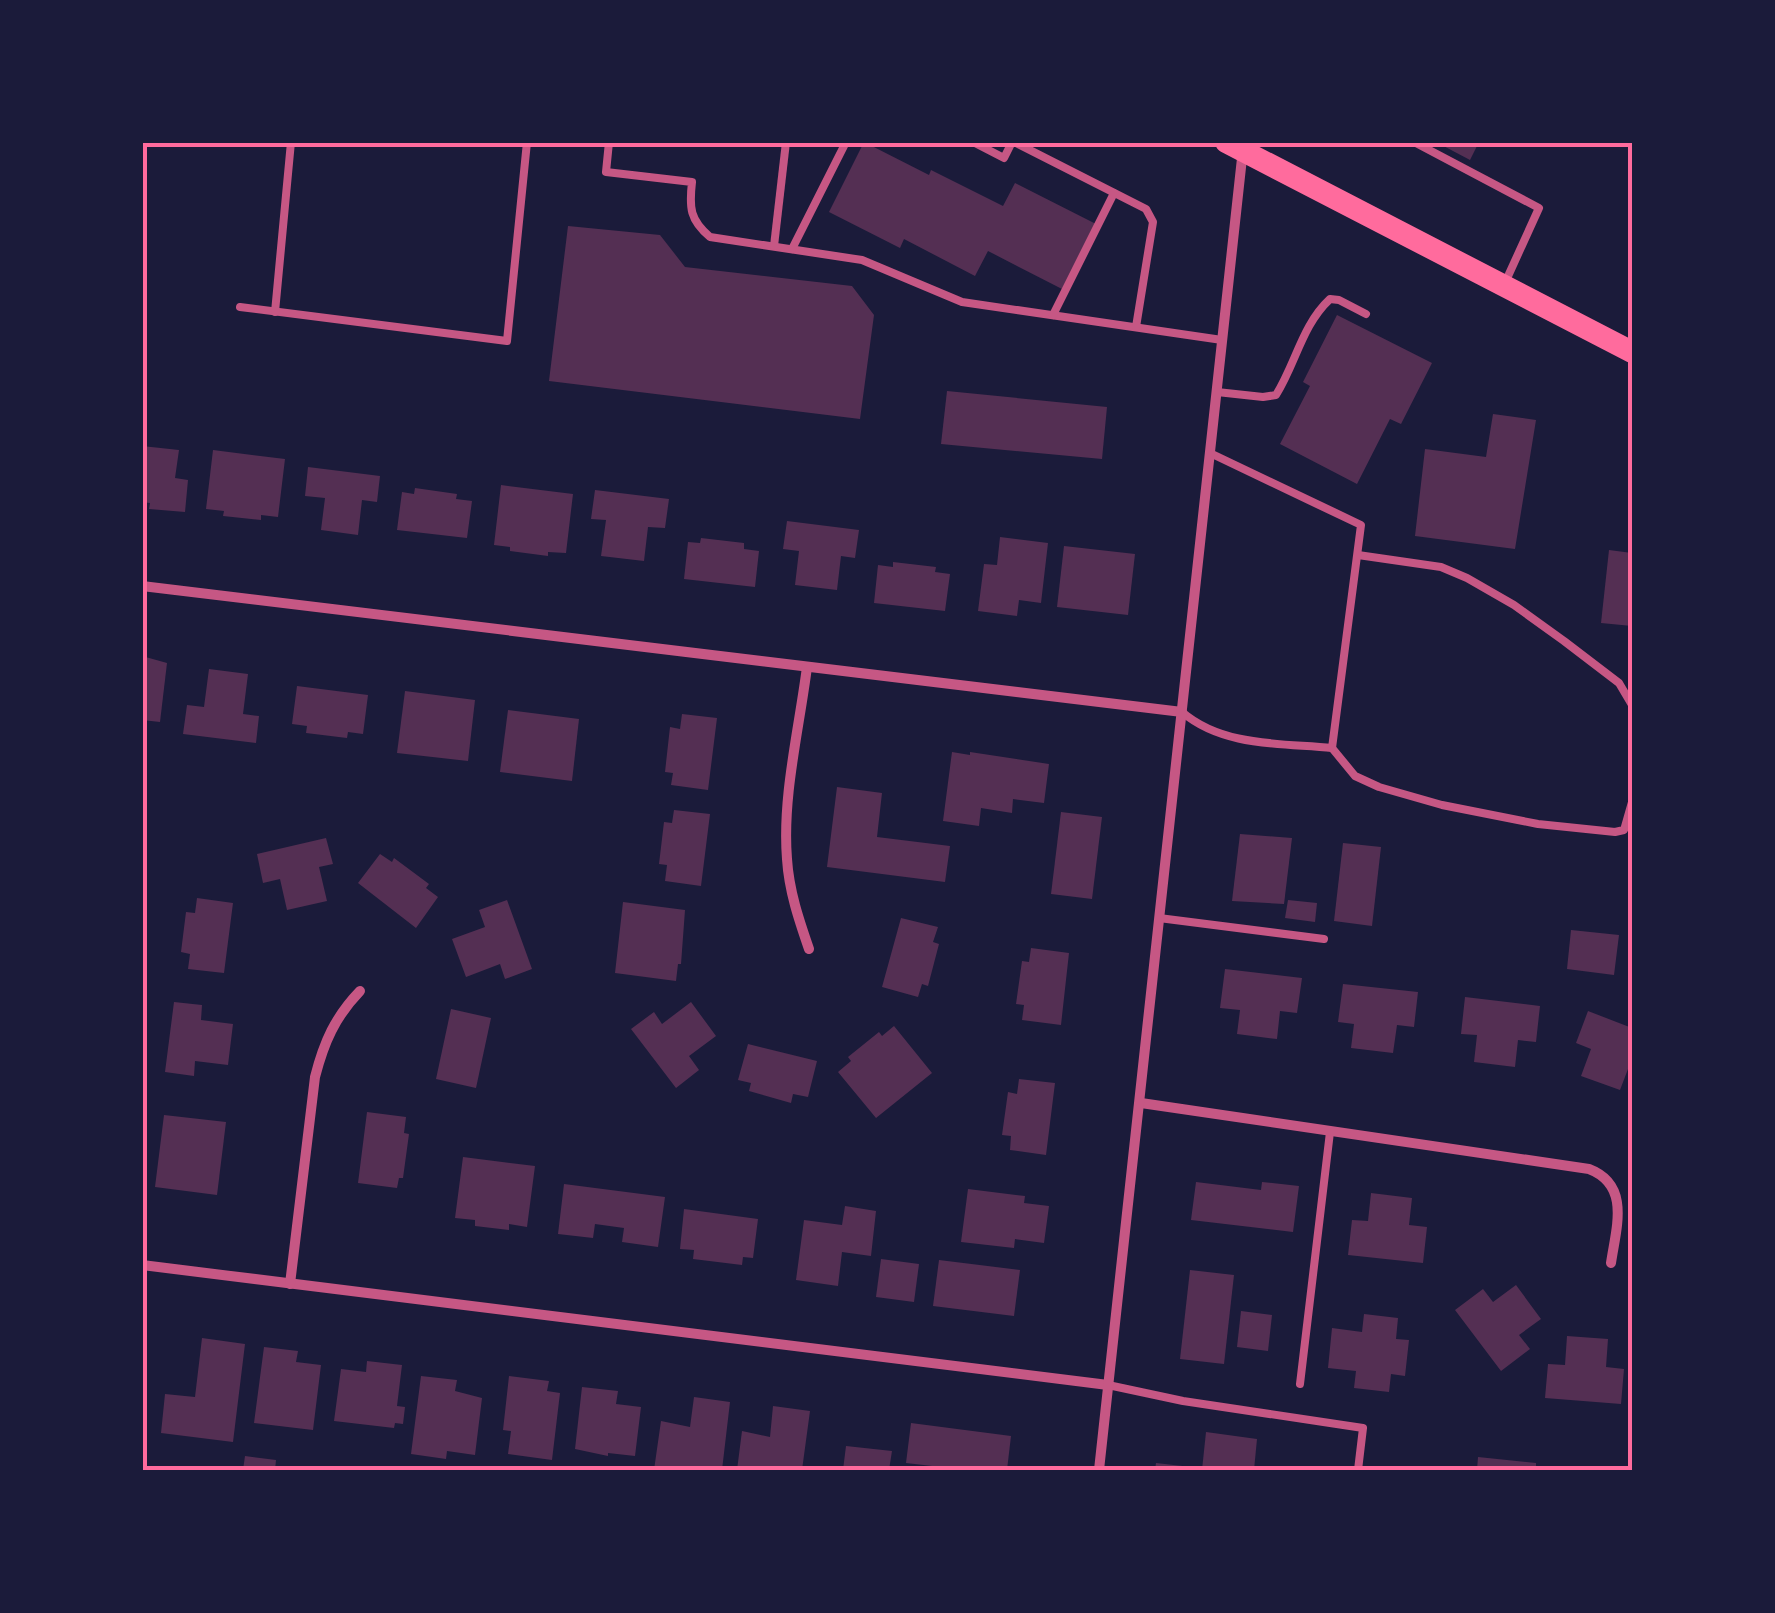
<svg xmlns="http://www.w3.org/2000/svg" width="1775" height="1613" viewBox="0 0 1775 1613" font-family="'Roboto Condensed',sans-serif">
<rect width="100%" height="100%" fill="#1b1b3a"/>
<!-- building -->
<g fill="#542f53">
<polygon points="864,142 929,175 931,170 1003,206 1015,183 1096,224 1062,289 988,251 975,276 904,239 900,248 829,212"/>
<polygon points="1436,142 1479,142 1470,160"/>
<polygon points="568,226 660,235 685,267 852,286 874,315 860,419 549,381"/>
<polygon points="1337,315 1432,363 1401,424 1390,419 1357,484 1280,444 1310,386 1303,382"/>
<polygon points="947,391 1107,407 1102,459 941,444"/>
<polygon points="1493,414 1536,420 1515,549 1415,536 1425,449 1486,457"/>
<polygon points="142,446 179,450 175,478 188,480 185,512 149,509 150,503 142,502"/>
<polygon points="213,450 285,459 278,517 261,515 261,520 223,516 224,511 206,509"/>
<polygon points="308,467 380,476 377,502 362,500 358,535 321,530 325,498 305,496"/>
<polygon points="501,485 573,494 566,553 548,552 548,556 510,551 510,547 494,545"/>
<polygon points="415,488 457,494 456,499 472,501 467,538 397,530 402,492 414,494"/>
<polygon points="595,490 669,499 665,528 648,527 644,561 601,556 606,520 591,519"/>
<polygon points="787,521 859,530 855,558 841,556 837,590 795,585 799,551 783,549"/>
<polygon points="1000,537 1048,543 1041,603 1019,600 1017,616 978,611 984,564 997,565"/>
<polygon points="701,538 744,543 744,549 759,551 755,587 684,579 688,542 700,543"/>
<polygon points="1064,546 1135,554 1128,615 1057,607"/>
<polygon points="1609,550 1632,553 1632,626 1601,623"/>
<polygon points="893,562 936,567 935,572 950,574 945,611 874,603 878,565 893,567"/>
<polygon points="142,656 167,663 160,722 142,720"/>
<polygon points="209,669 248,674 243,714 259,716 256,743 183,734 187,705 204,707"/>
<polygon points="297,686 368,695 363,734 348,732 347,738 306,733 307,726 292,724"/>
<polygon points="405,691 475,700 468,761 397,753"/>
<polygon points="508,710 579,719 572,781 500,772"/>
<polygon points="682,714 717,718 708,790 671,785 673,773 665,772 670,727 680,729"/>
<polygon points="952,752 970,755 970,752 1049,764 1044,803 1013,799 1012,813 981,808 979,826 943,821"/>
<polygon points="837,787 882,793 877,837 950,846 945,882 827,867"/>
<polygon points="674,810 710,814 701,886 665,881 667,865 659,864 664,822 672,823"/>
<polygon points="1061,812 1102,817 1092,899 1051,894"/>
<polygon points="1240,834 1292,838 1284,904 1232,901"/>
<polygon points="326,838 333,864 319,867 327,901 287,910 280,879 263,883 257,854"/>
<polygon points="1343,843 1381,847 1372,926 1334,921"/>
<polygon points="380,854 392,862 394,858 429,884 426,888 438,897 416,928 358,883"/>
<polygon points="197,898 233,903 224,973 188,969 190,954 181,952 186,912 195,913"/>
<polygon points="507,900 532,969 505,979 500,964 466,977 452,939 485,927 479,910"/>
<polygon points="1288,900 1317,903 1315,922 1285,918"/>
<polygon points="623,902 685,910 681,964 678,964 676,981 615,973"/>
<polygon points="901,918 938,927 933,942 939,944 928,986 922,984 918,997 882,987"/>
<polygon points="1571,930 1619,935 1614,975 1567,969"/>
<polygon points="1031,948 1069,953 1061,1025 1022,1020 1024,1005 1016,1004 1022,961 1029,962"/>
<polygon points="1225,969 1302,978 1297,1013 1280,1011 1277,1039 1237,1034 1240,1010 1220,1008"/>
<polygon points="1343,984 1418,992 1414,1027 1397,1025 1393,1053 1351,1048 1354,1024 1338,1022"/>
<polygon points="1465,997 1540,1006 1536,1042 1518,1040 1515,1067 1474,1062 1477,1035 1461,1034"/>
<polygon points="174,1002 202,1005 201,1020 233,1024 228,1065 195,1061 194,1076 165,1072"/>
<polygon points="691,1002 716,1036 689,1056 699,1070 676,1088 631,1029 654,1012 662,1024"/>
<polygon points="451,1009 491,1018 476,1088 436,1079"/>
<polygon points="1588,1011 1632,1028 1632,1070 1628,1069 1620,1090 1581,1076 1591,1049 1576,1043"/>
<polygon points="894,1026 932,1073 876,1118 838,1072 851,1061 848,1057 879,1032 882,1036"/>
<polygon points="748,1044 817,1061 808,1097 793,1094 791,1103 749,1091 751,1083 738,1080"/>
<polygon points="1019,1079 1055,1083 1046,1155 1010,1150 1011,1136 1002,1135 1008,1092 1017,1094"/>
<polygon points="367,1112 406,1117 404,1133 409,1134 403,1178 399,1178 397,1188 358,1183"/>
<polygon points="164,1115 226,1122 217,1195 155,1187"/>
<polygon points="463,1157 535,1166 527,1227 509,1224 509,1230 475,1226 475,1220 455,1218"/>
<polygon points="1196,1182 1261,1190 1262,1182 1299,1186 1293,1232 1191,1220"/>
<polygon points="564,1184 665,1197 658,1247 622,1242 624,1228 595,1224 593,1238 558,1234"/>
<polygon points="968,1189 1025,1196 1024,1203 1049,1206 1044,1243 1015,1239 1014,1248 961,1242"/>
<polygon points="1371,1193 1412,1198 1409,1225 1427,1227 1423,1263 1348,1255 1352,1220 1368,1221"/>
<polygon points="845,1206 876,1211 871,1256 842,1252 838,1286 796,1280 804,1220 842,1225"/>
<polygon points="684,1209 758,1219 753,1258 743,1257 742,1265 693,1259 694,1250 680,1249"/>
<polygon points="881,1259 919,1264 914,1302 876,1297"/>
<polygon points="939,1260 1020,1270 1014,1316 933,1306"/>
<polygon points="1190,1270 1234,1275 1224,1364 1180,1359"/>
<polygon points="1516,1285 1541,1319 1519,1335 1530,1349 1501,1371 1455,1310 1483,1289 1493,1302"/>
<polygon points="1241,1311 1272,1315 1268,1351 1237,1347"/>
<polygon points="1364,1314 1398,1318 1396,1339 1409,1340 1405,1376 1391,1374 1389,1392 1354,1388 1356,1371 1328,1368 1332,1328 1362,1332"/>
<polygon points="1567,1336 1608,1339 1606,1367 1624,1369 1621,1404 1545,1398 1548,1364 1565,1365"/>
<polygon points="202,1338 245,1344 233,1442 161,1433 165,1394 195,1397"/>
<polygon points="264,1347 298,1351 296,1362 321,1365 313,1430 254,1423"/>
<polygon points="367,1361 402,1365 397,1406 405,1407 403,1424 395,1423 394,1428 334,1421 341,1369 366,1372"/>
<polygon points="421,1376 457,1380 455,1391 482,1398 475,1455 447,1451 446,1459 411,1454"/>
<polygon points="509,1376 549,1381 547,1391 560,1393 552,1460 508,1454 511,1431 503,1430"/>
<polygon points="582,1387 618,1391 616,1404 641,1407 635,1456 608,1453 608,1456 575,1449"/>
<polygon points="694,1397 730,1402 722,1470 654,1470 661,1421 690,1427"/>
<polygon points="773,1406 810,1411 802,1470 737,1470 742,1431 770,1437"/>
<polygon points="911,1423 1011,1436 1007,1470 967,1470 906,1463"/>
<polygon points="1206,1432 1257,1439 1254,1470 1202,1470"/>
<polygon points="846,1446 892,1451 889,1470 843,1470"/>
<polygon points="245,1456 276,1460 275,1470 243,1470"/>
<polygon points="1478,1457 1536,1463 1536,1470 1477,1470"/>
<polygon points="1156,1463 1200,1468 1200,1470 1155,1470"/>
</g>
<g fill="none" stroke-linecap="round" stroke-linejoin="round">
<!-- service -->
<g stroke="#c65784" stroke-width="8">
<path d="M 609,142 L 606,172 L 692,182 C 689,208 690,220 710,237 L 862,260 L 962,302 L 1222,340"/>
<polyline points="973,142 1004,158 1012,142"/>
<polyline points="1014,142 1146,209 1153,222 1136,327"/>
<polyline points="1414,142 1539,208 1504,285"/>
<polyline points="774,246 786,142"/>
<polyline points="792,249 846,142"/>
<polyline points="240,307 507,341 527,142"/>
<polyline points="275,312 291,142"/>
<polyline points="1053,315 1114,193"/>
<path d="M 1217,392 L 1263,397 L 1276,395 C 1296,363 1302,325 1330,299 L 1339,300 L 1366,314"/>
<polyline points="1358,555 1441,567 1467,578 1514,605 1564,641 1619,683 1632,705"/>
<path d="M 1182,712 C 1223,747 1281,743 1332,748 L 1361,525 L 1210,453"/>
<polyline points="1332,748 1355,776 1379,787 1442,805 1538,824 1615,832 1624,830 1632,802"/>
<polyline points="1159,918 1324,939"/>
<polyline points="1300,1384 1330,1132"/>
<polyline points="1108,1385 1183,1401 1363,1428 1358,1470"/>
</g>
<!-- minor -->
<g stroke="#c65784" stroke-width="10">
<polyline points="142,586 1182,712"/>
<path d="M 807,667 C 799,730 782,797 787,859 C 789,891 799,920 809,949"/>
<path d="M 1141,1103 L 1589,1169 C 1631,1185 1616,1228 1611,1263"/>
<polyline points="142,1265 1108,1385"/>
<path d="M 290,1284 L 315,1077 C 324,1042 335,1017 360,991"/>
<polyline points="1099,1470 1243,149"/>
</g>
<!-- primary -->
<polyline stroke="#ff6b9d" stroke-width="22" points="1226,142 1632,352"/>
</g>
<!-- border -->
<rect width="1775" height="1613" fill="none" stroke="#1b1b3a" stroke-width="290"/>
<rect x="145" y="145" width="1485" height="1323" fill="none" stroke="#ff6b9d" stroke-width="4"/>
</svg>
